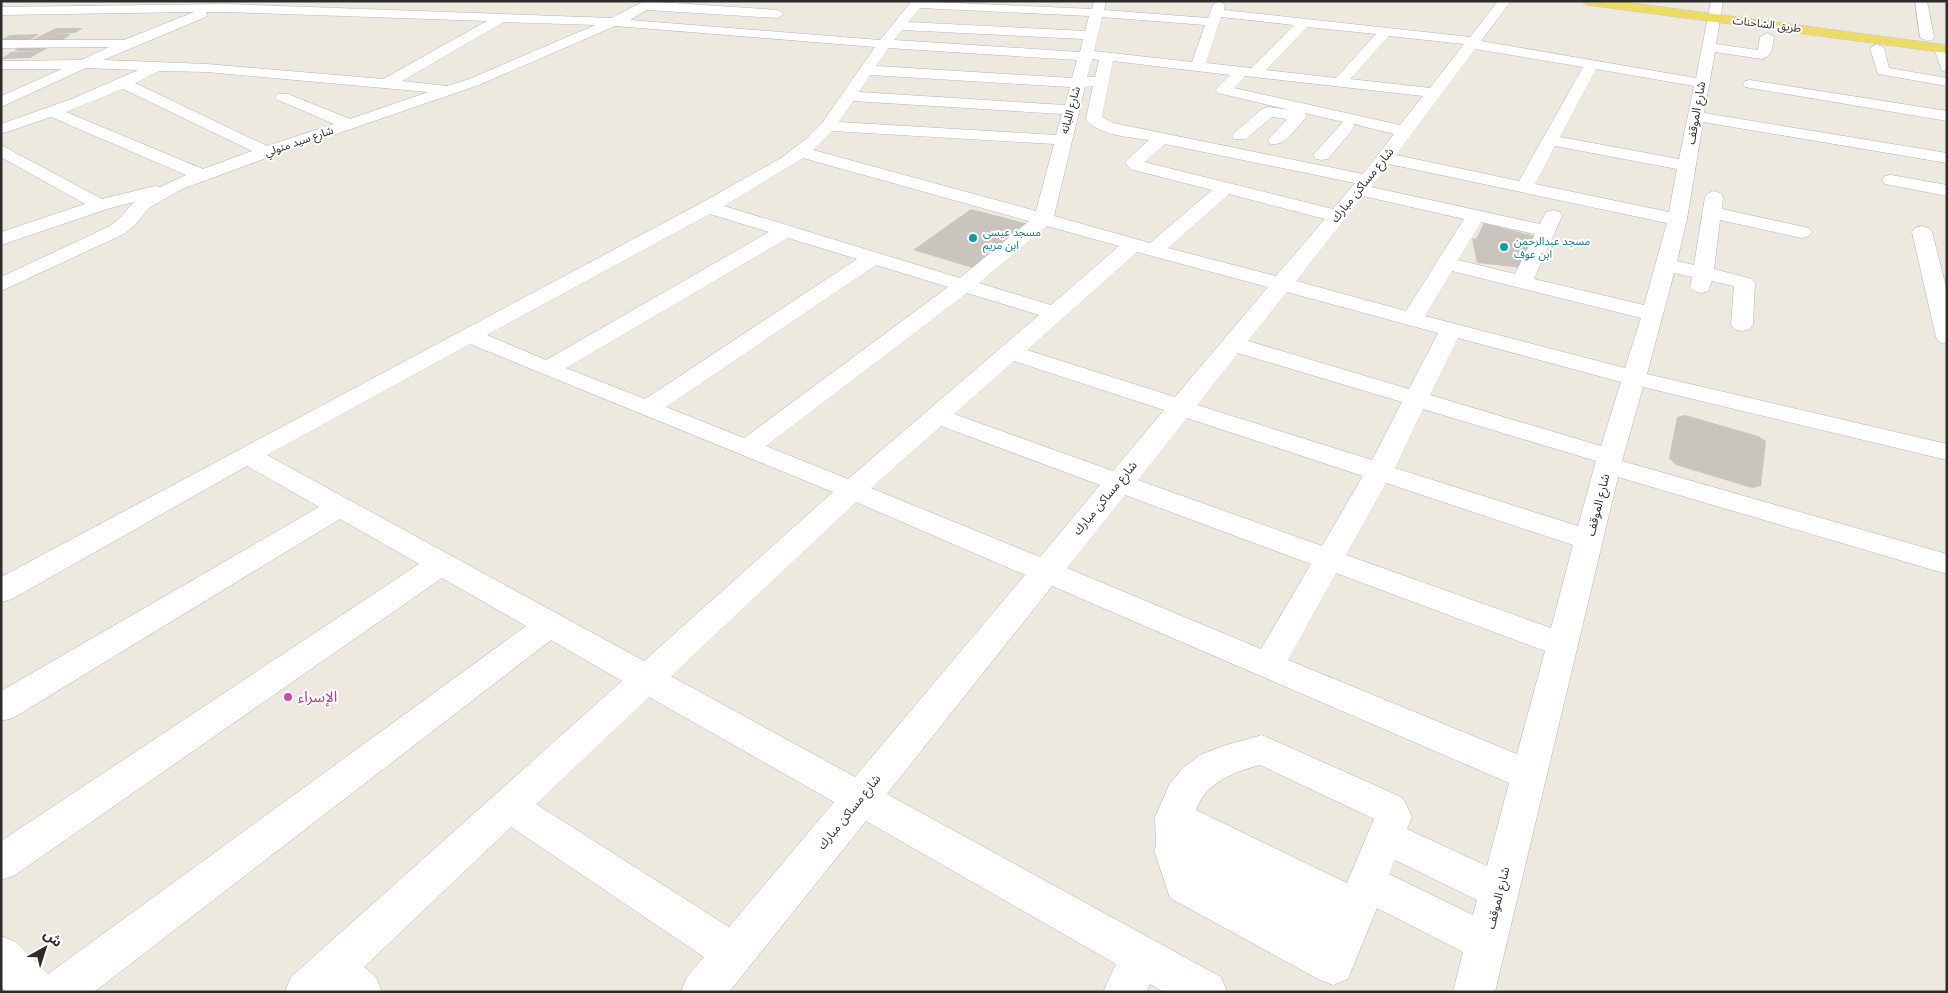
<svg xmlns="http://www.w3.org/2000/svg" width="1948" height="993" viewBox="0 0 1948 993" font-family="Montserrat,'Noto Sans Arabic',sans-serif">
<rect width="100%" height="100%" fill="#ede9df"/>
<!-- building -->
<g fill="#c9c5be">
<polygon points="56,28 83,28 75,33 54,34 71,34 63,40 32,40"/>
<polygon points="39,34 30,40 1,40 10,35"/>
<polygon points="55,44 30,58 1,59 11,52 39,51 14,51 22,45"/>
<polygon points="971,209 1032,225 976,269 913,250"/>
<polygon points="1484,223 1535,236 1534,269 1477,263 1472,238 1476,239"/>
<polygon points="1685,415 1758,436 1766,441 1761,486 1752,488 1676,465 1669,458 1677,417"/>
</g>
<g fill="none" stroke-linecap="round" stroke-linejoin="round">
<defs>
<g id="minor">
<path d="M 644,1 L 778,10 L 784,14 L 778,18 L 647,10 L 630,20 L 880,40 L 912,1 L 1092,9 L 1094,1 L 1106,1 L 1104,10 L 1208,18 L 1213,5 L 1219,1 L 1225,5 L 1224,10 L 1470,37 L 1498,1 L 1511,1 L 1481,41 L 1696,78 L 1711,1 L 1723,1 L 1716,44 L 1758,50 L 1760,37 L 1767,33 L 1774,37 C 1772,47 1773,56 1762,59 L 1715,52 L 1704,113 L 1947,153 L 1947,163 L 1703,122 L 1687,219 L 1677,261 L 1694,265 L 1705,197 L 1708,193 L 1714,191 L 1720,193 L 1723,197 L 1722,209 L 1809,228 L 1812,232 L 1809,236 L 1802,238 L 1720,220 L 1714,269 L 1752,279 L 1755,283 L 1753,324 L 1750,329 L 1742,331 L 1734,329 L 1731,324 L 1734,286 L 1712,281 L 1708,291 L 1701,293 L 1694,291 L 1690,287 L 1692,277 L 1674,273 L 1647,374 L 1947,444 L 1947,460 L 1643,387 L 1622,461 L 1947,554 L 1947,574 L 1618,477 L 1495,992 L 1453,992 L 1463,952 L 1377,908 L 1348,979 L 1333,985 L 1318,979 L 1170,898 L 1154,850 L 1156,846 L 1155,817 L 1170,783 L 1183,768 L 1200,755 L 1223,746 L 1262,735 L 1399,796 L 1404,800 L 1412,817 L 1407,829 L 1487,866 L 1509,783 L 1052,586 L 887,794 L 1221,977 L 1227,992 L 1164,992 L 1150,984 L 1146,992 L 1103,992 L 1116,964 L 866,821 L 729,992 L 681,992 L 687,977 L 704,957 L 511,827 L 364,967 L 376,977 L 382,992 L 285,992 L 291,977 L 622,681 L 551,640 L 94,992 L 6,992 L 1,987 L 1,936 L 16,942 L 48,974 L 526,626 L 442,578 L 15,875 L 1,880 L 1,841 L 419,564 L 340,519 L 13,718 L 1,721 L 1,691 L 319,507 L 247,466 L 12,599 L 1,602 L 1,577 L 701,203 L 781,158 L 806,139 L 822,123 L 875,47 L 615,26 L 479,85 L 272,156 L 182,189 L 149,208 L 135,225 L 124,234 L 1,291 L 1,277 L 110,226 L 121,217 L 134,202 L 107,209 L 1,245 L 1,232 L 85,204 L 1,157 L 1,145 L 102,199 L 155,186 L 160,187 L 186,175 L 51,117 L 1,134 L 1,124 L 74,98 L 138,70 L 86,68 L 1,107 L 1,96 L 62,69 L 1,69 L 1,61 L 81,60 L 109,47 L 1,48 L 1,40 L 124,40 L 194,12 L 1,15 L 1,7 L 226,4 L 612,18 ZM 920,8 L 1089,16 L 1085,31 L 908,22 ZM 206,12 L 226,12 L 487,21 L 383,79 L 207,64 L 103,60 L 206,17 L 207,14 ZM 1102,17 L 1205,25 L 1192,62 L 1094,51 ZM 1221,17 L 1294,25 L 1251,68 L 1206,63 ZM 504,22 L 595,25 L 469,79 L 447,86 L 402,81 ZM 1307,27 L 1376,34 L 1336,78 L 1266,70 ZM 902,30 L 1083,39 L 1080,52 L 894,40 ZM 1389,36 L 1464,44 L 1430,88 L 1350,79 ZM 888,48 L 1077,60 L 1072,78 L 876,66 ZM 1475,49 L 1583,67 L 1519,181 L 1396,155 ZM 1092,59 L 1099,60 L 1095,77 L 1087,77 ZM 1113,61 L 1230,75 L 1215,90 L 1218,93 L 1290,110 L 1268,107 L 1262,109 L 1234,133 L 1232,136 L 1234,139 L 1246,139 L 1272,117 L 1287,119 L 1268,140 L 1270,144 C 1285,147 1295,129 1305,119 L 1307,116 L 1305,113 L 1343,122 L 1313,155 L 1316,159 L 1322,160 L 1328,159 L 1353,129 L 1354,124 L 1394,134 L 1363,174 L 1113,123 L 1102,117 ZM 1596,69 L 1694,86 L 1679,159 L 1560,137 ZM 159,71 L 207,72 L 428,92 L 350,119 L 288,94 L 278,94 L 275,97 L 278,100 L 334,124 L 267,146 L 135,83 ZM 870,75 L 1070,87 L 1065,105 L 859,92 ZM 1245,76 L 1423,96 L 1400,125 L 1234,88 ZM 1093,86 L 1086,119 C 1098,136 1131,137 1149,140 L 1125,162 L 1130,169 L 1212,190 L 1150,243 L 1054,216 L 1085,87 ZM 123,89 L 252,151 L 203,169 L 66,112 ZM 853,101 L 1062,114 L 1056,135 L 839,122 ZM 832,131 L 1054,144 L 1036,211 L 813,150 ZM 1165,144 L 1355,183 L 1333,209 L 1144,162 ZM 1555,146 L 1677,169 L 1669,212 L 1535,184 ZM 803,158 L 1029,221 L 960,278 L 724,206 ZM 1389,164 L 1667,223 L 1644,305 L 1534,279 L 1562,216 L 1560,212 L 1553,210 L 1546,212 L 1540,224 L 1371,187 ZM 1229,194 L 1325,219 L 1276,276 L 1168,248 ZM 1363,196 L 1464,219 L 1406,311 L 1296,281 ZM 710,214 L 769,232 L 546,360 L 487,335 ZM 1481,222 L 1535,234 L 1515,274 L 1458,260 ZM 1047,226 L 1119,246 L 1051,305 L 979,283 ZM 788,238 L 857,259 L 645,399 L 566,368 ZM 1137,252 L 1268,287 L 1175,397 L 1027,350 ZM 876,265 L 948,287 L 744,438 L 666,407 ZM 1452,271 L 1641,318 L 1625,368 L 1425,316 ZM 1287,292 L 1438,333 L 1409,389 L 1248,341 ZM 967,293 L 1039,315 L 848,479 L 766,446 ZM 1458,338 L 1621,382 L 1601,446 L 1430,395 ZM 470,344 L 833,492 L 644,661 L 267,455 ZM 1238,353 L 1402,402 L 1372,460 L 1197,405 ZM 1014,361 L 1164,410 L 1113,471 L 954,414 ZM 1423,409 L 1596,461 L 1578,526 L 1395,468 ZM 1187,418 L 1363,476 L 1322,546 L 1138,480 ZM 941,426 L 1100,485 L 1040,557 L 871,488 ZM 1386,483 L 1573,545 L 1551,628 L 1346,555 ZM 1125,495 L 1311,564 L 1261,649 L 1067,568 ZM 856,502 L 1025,575 L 855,777 L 671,676 ZM 1336,573 L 1545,651 L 1517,754 L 1288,660 ZM 649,697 L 834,802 L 729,927 L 536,804 ZM 1260,765 L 1374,819 L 1347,883 L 1196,810 C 1206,782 1234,772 1260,765 ZM 1395,860 L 1477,900 L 1473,915 L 1389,874 Z"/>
<polygon points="1915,1 1927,1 1934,37 1932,40 1927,41 1920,37"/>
<polygon points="1877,44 1884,48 1889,68 1947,78 1947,86 1878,74 1870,48"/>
<polygon points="1941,44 1947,46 1947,72 1942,71 1934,48"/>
<polygon points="1750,80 1947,111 1947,121 1745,87 1743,84 1745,81"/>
<polygon points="1891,175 1947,185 1947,196 1885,184 1882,180 1885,176"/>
<polygon points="1922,226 1929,228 1932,232 1947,291 1947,344 1939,342 1936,337 1912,232 1915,228"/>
</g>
<polygon id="major" points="1581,1 1617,1 1947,45 1947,53 1587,5"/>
</defs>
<!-- minor casing -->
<use href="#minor" stroke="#b2b4bf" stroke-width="1"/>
<!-- major casing -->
<use href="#major" stroke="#c8c8c8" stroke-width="1"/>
<!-- minor -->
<use href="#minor" fill="#fff" fill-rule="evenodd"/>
<!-- major -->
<use href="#major" fill="#ecdb65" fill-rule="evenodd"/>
</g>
<!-- markers -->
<g fill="#0f9aa8" stroke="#fff" stroke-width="2">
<circle cx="973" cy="238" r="5"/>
<circle cx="1504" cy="247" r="5"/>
</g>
<circle fill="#d1479c" stroke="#fff" stroke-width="2" cx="288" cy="697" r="5"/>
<g text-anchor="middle" stroke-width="4" stroke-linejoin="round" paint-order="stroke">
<!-- far-street labels -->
<g font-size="11" fill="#2c2c2c" stroke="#fff">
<text transform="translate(1767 24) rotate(7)" y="4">طريق الشاحنات</text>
<text transform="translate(1070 110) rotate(-75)" y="4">شارع اللبانه</text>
<text transform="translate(299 141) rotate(-19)" y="4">شارع سيد متولي</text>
</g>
<!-- far-culture labels -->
<g font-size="11" fill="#0d838f" stroke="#fff" text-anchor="start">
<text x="983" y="236">مسجد عيسى<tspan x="983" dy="13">ابن مريم</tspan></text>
<text x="1514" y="245">مسجد عبدالرحمن<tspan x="1514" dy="13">ابن عوف</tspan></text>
</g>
<!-- street labels -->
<g font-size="12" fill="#2c2c2c" stroke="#fff">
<text transform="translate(1696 113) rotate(-80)" y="4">شارع الموقف</text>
<text transform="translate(1362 185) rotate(-51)" y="4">شارع مساكن مبارك</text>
<text transform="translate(1105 498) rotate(-50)" y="4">شارع مساكن مبارك</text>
<text transform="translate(1598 505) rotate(-76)" y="4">شارع الموقف</text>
<text transform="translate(849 812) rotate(-51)" y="4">شارع مساكن مبارك</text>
<text transform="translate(1498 898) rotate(-76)" y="4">شارع الموقف</text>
</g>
<!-- near-hotel labels -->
<g font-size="15" fill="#b23c85" stroke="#fff" text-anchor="start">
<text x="298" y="702">الإسراء</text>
</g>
</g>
<!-- border -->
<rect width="1948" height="993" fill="none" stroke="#2c2c2c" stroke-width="5"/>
<!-- north arrow -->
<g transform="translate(45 948) rotate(39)" stroke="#ffffff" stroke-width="4" paint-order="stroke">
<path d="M0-4L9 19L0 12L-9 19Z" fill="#2c2c2c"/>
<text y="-8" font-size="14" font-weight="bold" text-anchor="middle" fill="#2c2c2c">ش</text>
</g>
</svg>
